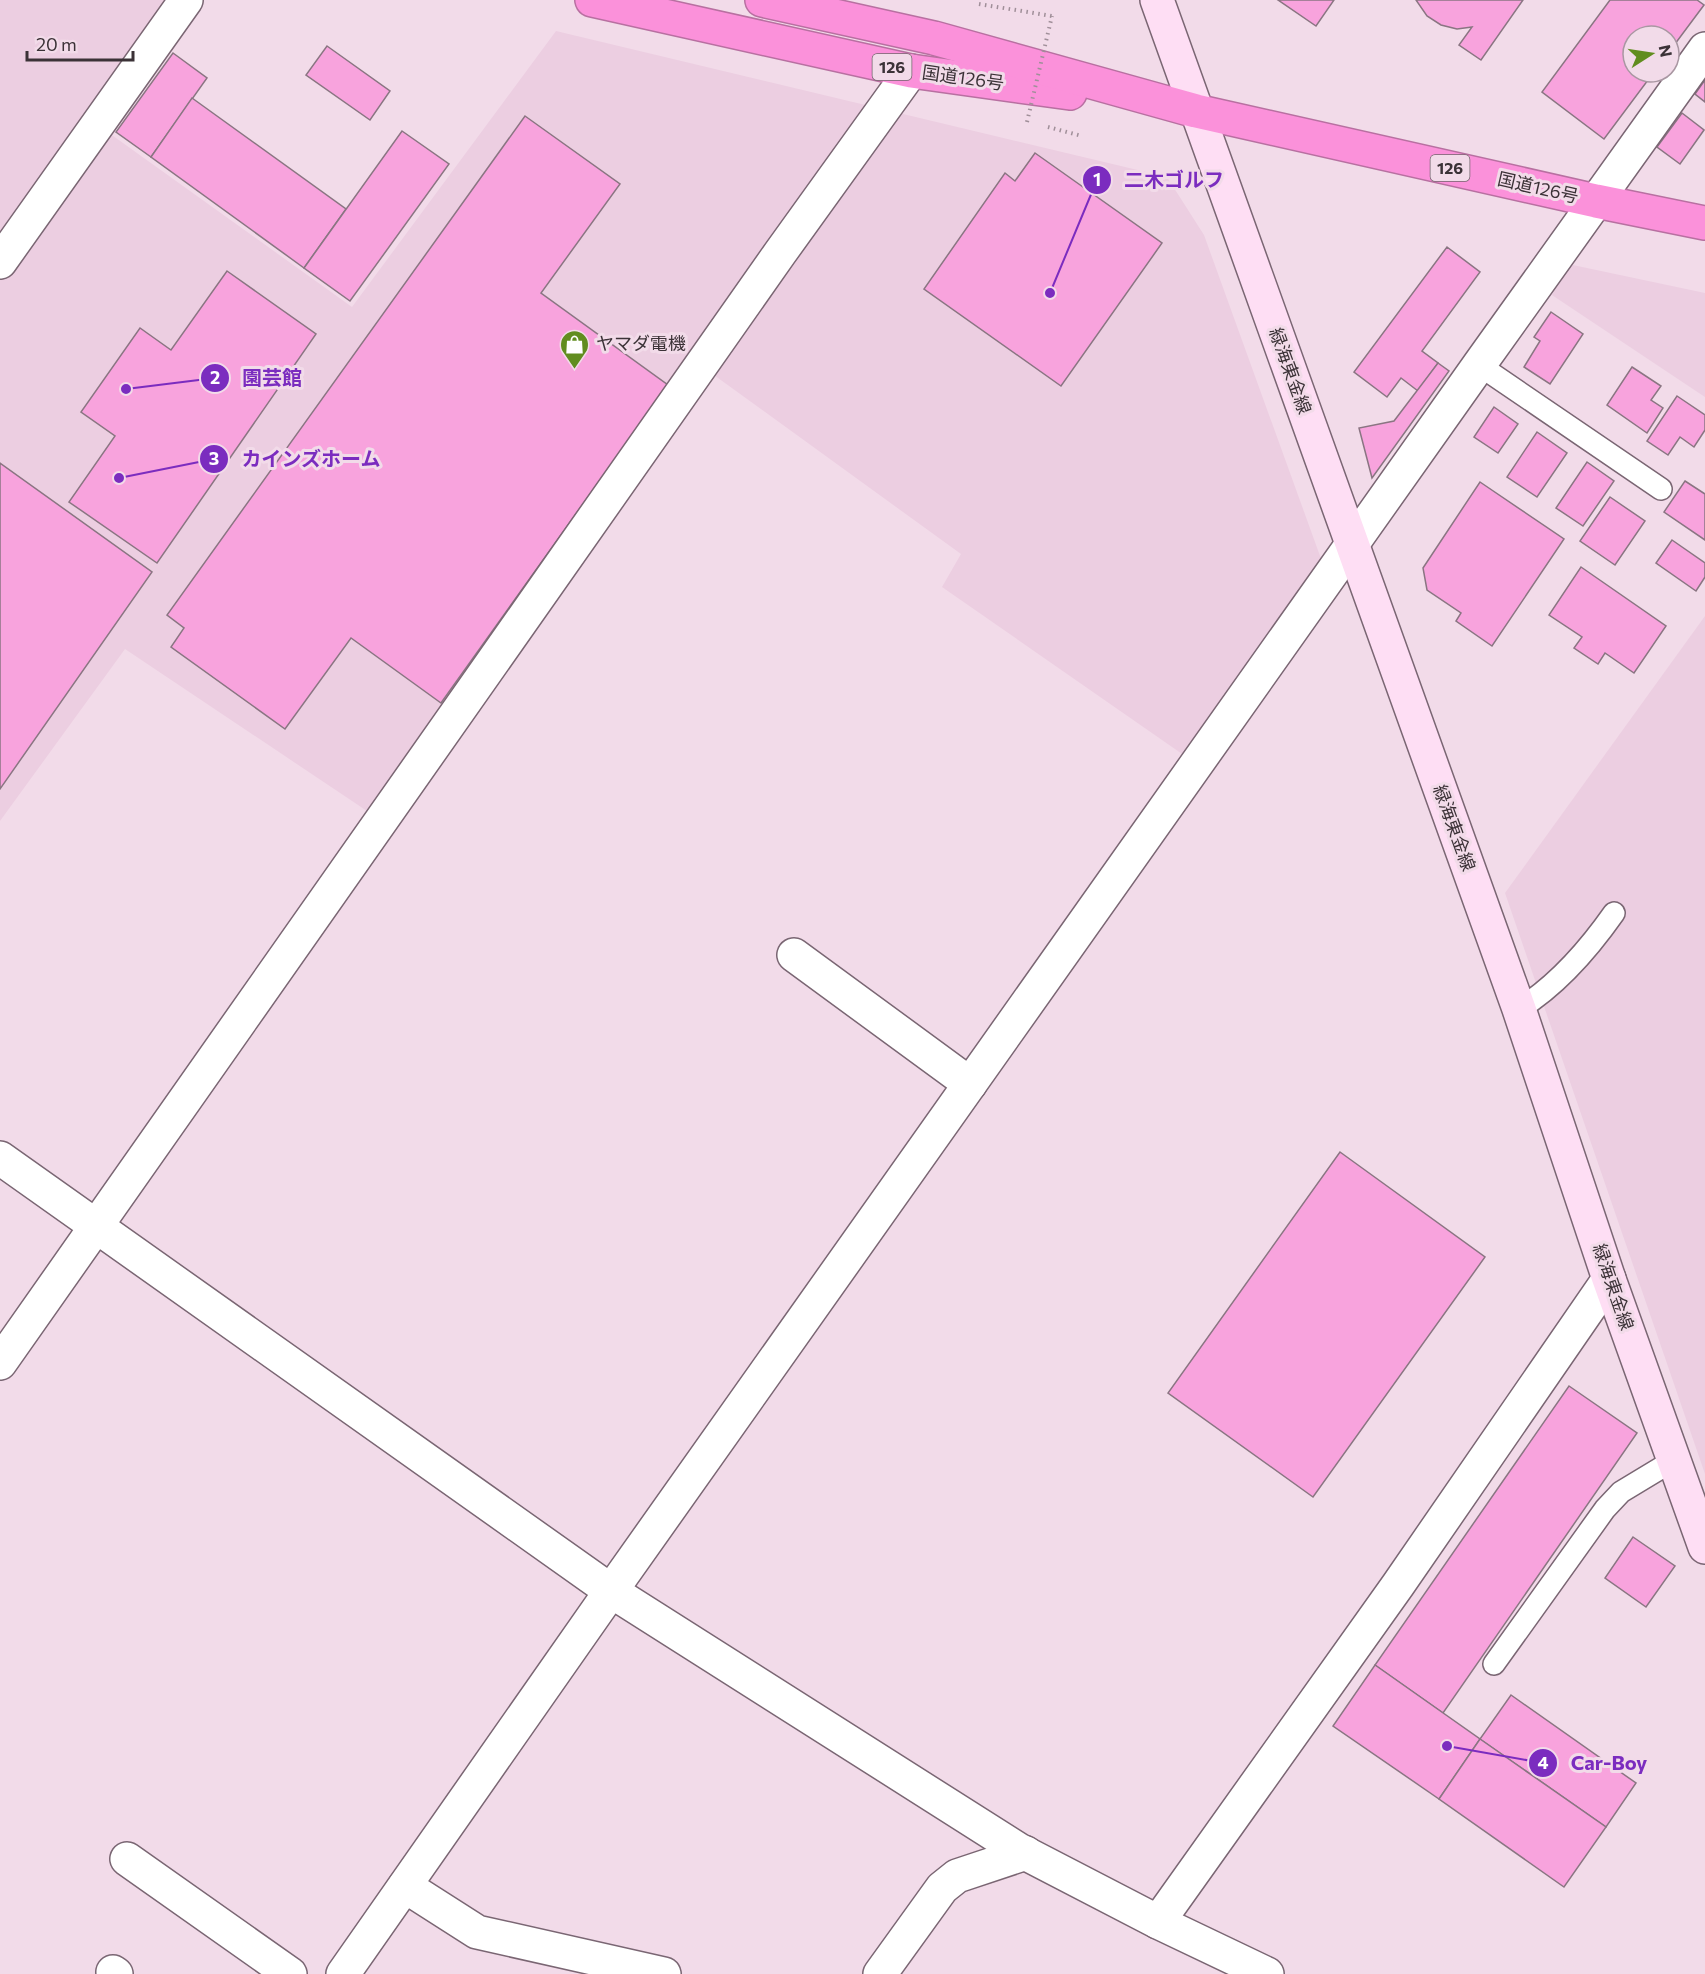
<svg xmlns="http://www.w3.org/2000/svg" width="1705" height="1974" viewBox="0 0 1705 1974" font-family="Commissioner,'Noto Sans JP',sans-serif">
<rect width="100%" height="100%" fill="#f2dbe9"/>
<!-- built -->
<g fill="#eccee1">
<polygon points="0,0 204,0 109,133 352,307 556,31 1167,177 1204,235 1324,567 1185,756 942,587 961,554 689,357 370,813 125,649 0,821"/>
<polygon points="1568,264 1705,293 1705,397 1552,295"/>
<polygon points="1705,616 1705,1474 1505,893"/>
</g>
<!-- building -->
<g fill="#f8a3dd" stroke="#8a7582" stroke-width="1.5">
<polygon points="1278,0 1334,0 1316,26"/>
<polygon points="1416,0 1523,0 1481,60 1459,45 1472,27 1457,29 1441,25 1427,16"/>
<polygon points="1610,0 1697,0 1704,5 1669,52 1669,36 1633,36 1633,72 1654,72 1604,139 1542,92"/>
<polygon points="327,46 390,91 370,120 306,75"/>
<polygon points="173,53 207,78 151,157 116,132"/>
<polygon points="1705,80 1705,102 1695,94"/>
<polygon points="192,98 346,209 304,268 151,157"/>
<polygon points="1682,113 1704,130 1680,164 1657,147"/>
<polygon points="525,116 620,184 541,293 668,385 441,703 351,638 285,729 171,647 184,628 167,615"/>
<polygon points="402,131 449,164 350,301 304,268"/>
<polygon points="1035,153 1162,243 1061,386 924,289 1005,173 1015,181"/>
<polygon points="1447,247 1480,272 1422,351 1438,363 1418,391 1401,378 1387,397 1354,372"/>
<polygon points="227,271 316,334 157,563 69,502 115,436 81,412 140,328 171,350"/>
<polygon points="1551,312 1583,334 1550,384 1524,367 1540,341 1534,337"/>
<polygon points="1438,363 1449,371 1372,478 1359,428 1394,421"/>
<polygon points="1632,367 1661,386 1651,400 1663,408 1647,433 1607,405"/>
<polygon points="1677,396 1705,415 1705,430 1694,447 1680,437 1668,455 1647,441"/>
<polygon points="1494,407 1518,424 1498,453 1474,437"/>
<polygon points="1537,432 1567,453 1537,497 1507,477"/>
<polygon points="1587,462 1614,481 1583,526 1556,508"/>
<polygon points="0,463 152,572 0,789"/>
<polygon points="1685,481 1705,494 1705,540 1664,512"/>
<polygon points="1480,482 1564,539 1492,646 1456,621 1461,613 1427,590 1423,568"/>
<polygon points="1610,497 1645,521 1615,565 1580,541"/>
<polygon points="1672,540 1705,563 1705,577 1696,591 1656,563"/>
<polygon points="1581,567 1666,626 1634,673 1605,653 1598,664 1574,648 1582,637 1549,615"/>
<polygon points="1340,1152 1485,1257 1313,1497 1168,1393"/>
<polygon points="1569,1386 1637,1433 1443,1713 1375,1665"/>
<polygon points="1633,1537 1675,1566 1646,1607 1605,1578"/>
<polygon points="1375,1665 1480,1739 1439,1799 1333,1726"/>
<polygon points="1511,1695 1636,1783 1606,1827 1480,1739"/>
<polygon points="1480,1739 1606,1827 1564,1887 1439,1799"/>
</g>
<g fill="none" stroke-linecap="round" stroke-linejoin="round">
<defs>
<g id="lane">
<polyline points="1479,365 1661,489"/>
<path d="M 1519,1009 C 1558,985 1588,950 1614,913"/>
<polyline points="1494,1664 1605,1509 1621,1492 1674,1460"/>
</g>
<g id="street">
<polyline points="0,262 186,0"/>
<polyline points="794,955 970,1084"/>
<polyline points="0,1158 611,1591 1019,1850 1158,1922 1267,1974"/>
<polyline points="0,1363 780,253 911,71"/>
<polyline points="127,1859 290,1974"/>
<polyline points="405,1886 477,1932 664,1974"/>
<polyline points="1158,1922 1398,1585 1609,1279"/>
<polyline points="113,1972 116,1974"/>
<polyline points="343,1974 611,1591 1479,365 1705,49"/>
<polyline points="880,1974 942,1888 957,1876 1026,1853"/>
</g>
<polyline id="secondary" points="1157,0 1519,1009 1609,1279 1705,1547"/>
<g id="highway">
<polyline points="592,0 911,71 1070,93"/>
<polyline points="762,0 934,38 1196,111 1596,201 1705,223"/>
</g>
</defs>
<!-- lane casing -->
<use href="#lane" stroke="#7a6673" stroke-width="24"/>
<!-- street casing -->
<use href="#street" stroke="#7a6673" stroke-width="36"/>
<!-- secondary casing -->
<use href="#secondary" stroke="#7a6673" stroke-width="36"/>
<!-- highway casing -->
<use href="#highway" stroke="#b870a1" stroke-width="36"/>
<!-- path -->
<g stroke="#a08f99" stroke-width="4" stroke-dasharray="1.5 4.5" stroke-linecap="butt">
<polyline points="979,4 1052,16"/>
<polyline points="1048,127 1082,136"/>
</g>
<!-- lane -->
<use href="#lane" stroke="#fff" stroke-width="21"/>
<!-- street -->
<use href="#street" stroke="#fff" stroke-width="33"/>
<!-- secondary -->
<use href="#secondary" stroke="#fedef4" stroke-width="33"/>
<!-- highway -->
<use href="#highway" stroke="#fb91da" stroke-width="33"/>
<!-- path-bridge -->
<polyline stroke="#a08f99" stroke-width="4" stroke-dasharray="1.5 4.5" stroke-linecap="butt" points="1027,122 1052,16"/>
</g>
<!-- icons -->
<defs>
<symbol id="shop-pin" viewBox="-11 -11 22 30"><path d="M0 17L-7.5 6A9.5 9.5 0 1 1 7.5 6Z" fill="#618d1f" stroke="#f2dbe9"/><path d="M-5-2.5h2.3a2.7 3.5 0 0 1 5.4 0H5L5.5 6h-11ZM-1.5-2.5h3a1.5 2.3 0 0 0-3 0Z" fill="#fff"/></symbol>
</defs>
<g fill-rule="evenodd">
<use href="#shop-pin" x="558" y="328" width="33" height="45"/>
</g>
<g text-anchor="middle" stroke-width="6" stroke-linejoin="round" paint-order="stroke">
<!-- shield labels -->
<g fill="#f2dbe9" stroke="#72656c" stroke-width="1.5">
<rect x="872.5" y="54" width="39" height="26" rx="4.5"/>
<rect x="1430.5" y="155" width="39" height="26" rx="4.5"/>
</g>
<g font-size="16" font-weight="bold" fill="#3b3237">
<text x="892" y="73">126</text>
<text x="1450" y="174">126</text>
</g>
<!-- street labels -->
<g font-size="18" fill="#3b3237" stroke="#f2dbe9">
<text transform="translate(963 78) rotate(8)" y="6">国道126号</text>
<text transform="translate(1538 188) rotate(13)" y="6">国道126号</text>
<text transform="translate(1290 371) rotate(70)" y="6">緑海東金線</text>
<text transform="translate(1454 828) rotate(70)" y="6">緑海東金線</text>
<text transform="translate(1613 1287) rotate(71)" y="6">緑海東金線</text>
</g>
<!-- poi labels -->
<g font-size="18" fill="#3b3237" stroke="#f2dbe9" text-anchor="start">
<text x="596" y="350">ヤマダ電機</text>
</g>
</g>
<!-- callouts -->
<path fill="none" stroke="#7b2cbf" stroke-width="2" d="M1050 293L1097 180M126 389L215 378M119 478L214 459M1447 1746L1543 1763"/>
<g fill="#7b2cbf" stroke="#f2dbe9" stroke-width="2">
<circle cx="1050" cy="293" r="6"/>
<circle cx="126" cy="389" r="6"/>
<circle cx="119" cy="478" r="6"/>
<circle cx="1447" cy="1746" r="6"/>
<circle cx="1097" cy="180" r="15"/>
<circle cx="215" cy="378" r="15"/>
<circle cx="214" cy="459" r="15"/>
<circle cx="1543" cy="1763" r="15"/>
</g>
<g font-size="18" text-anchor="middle" font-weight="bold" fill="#fff">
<text x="1097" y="186">1</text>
<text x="215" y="384">2</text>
<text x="214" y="465">3</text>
<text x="1543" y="1769">4</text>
</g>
<g font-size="20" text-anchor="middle" font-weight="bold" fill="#7b2cbf" stroke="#f2dbe9" stroke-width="6" stroke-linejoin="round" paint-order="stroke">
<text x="1174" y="187">二木ゴルフ</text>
<text x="272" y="385">園芸館</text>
<text x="311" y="466">カインズホーム</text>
<text x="1609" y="1770">Car-Boy</text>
</g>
<!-- north arrow -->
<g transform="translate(1651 54) rotate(78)"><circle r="28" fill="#f2dbe9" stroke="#a997a2" stroke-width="1.5"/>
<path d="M0-4.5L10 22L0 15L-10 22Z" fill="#618d1f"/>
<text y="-9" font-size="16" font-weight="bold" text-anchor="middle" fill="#3b3237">N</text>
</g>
<!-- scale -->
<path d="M27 51v9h106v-9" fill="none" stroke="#3b3237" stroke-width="3"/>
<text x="36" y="51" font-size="18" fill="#3b3237" stroke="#f2dbe9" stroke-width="4.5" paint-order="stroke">20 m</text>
</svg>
